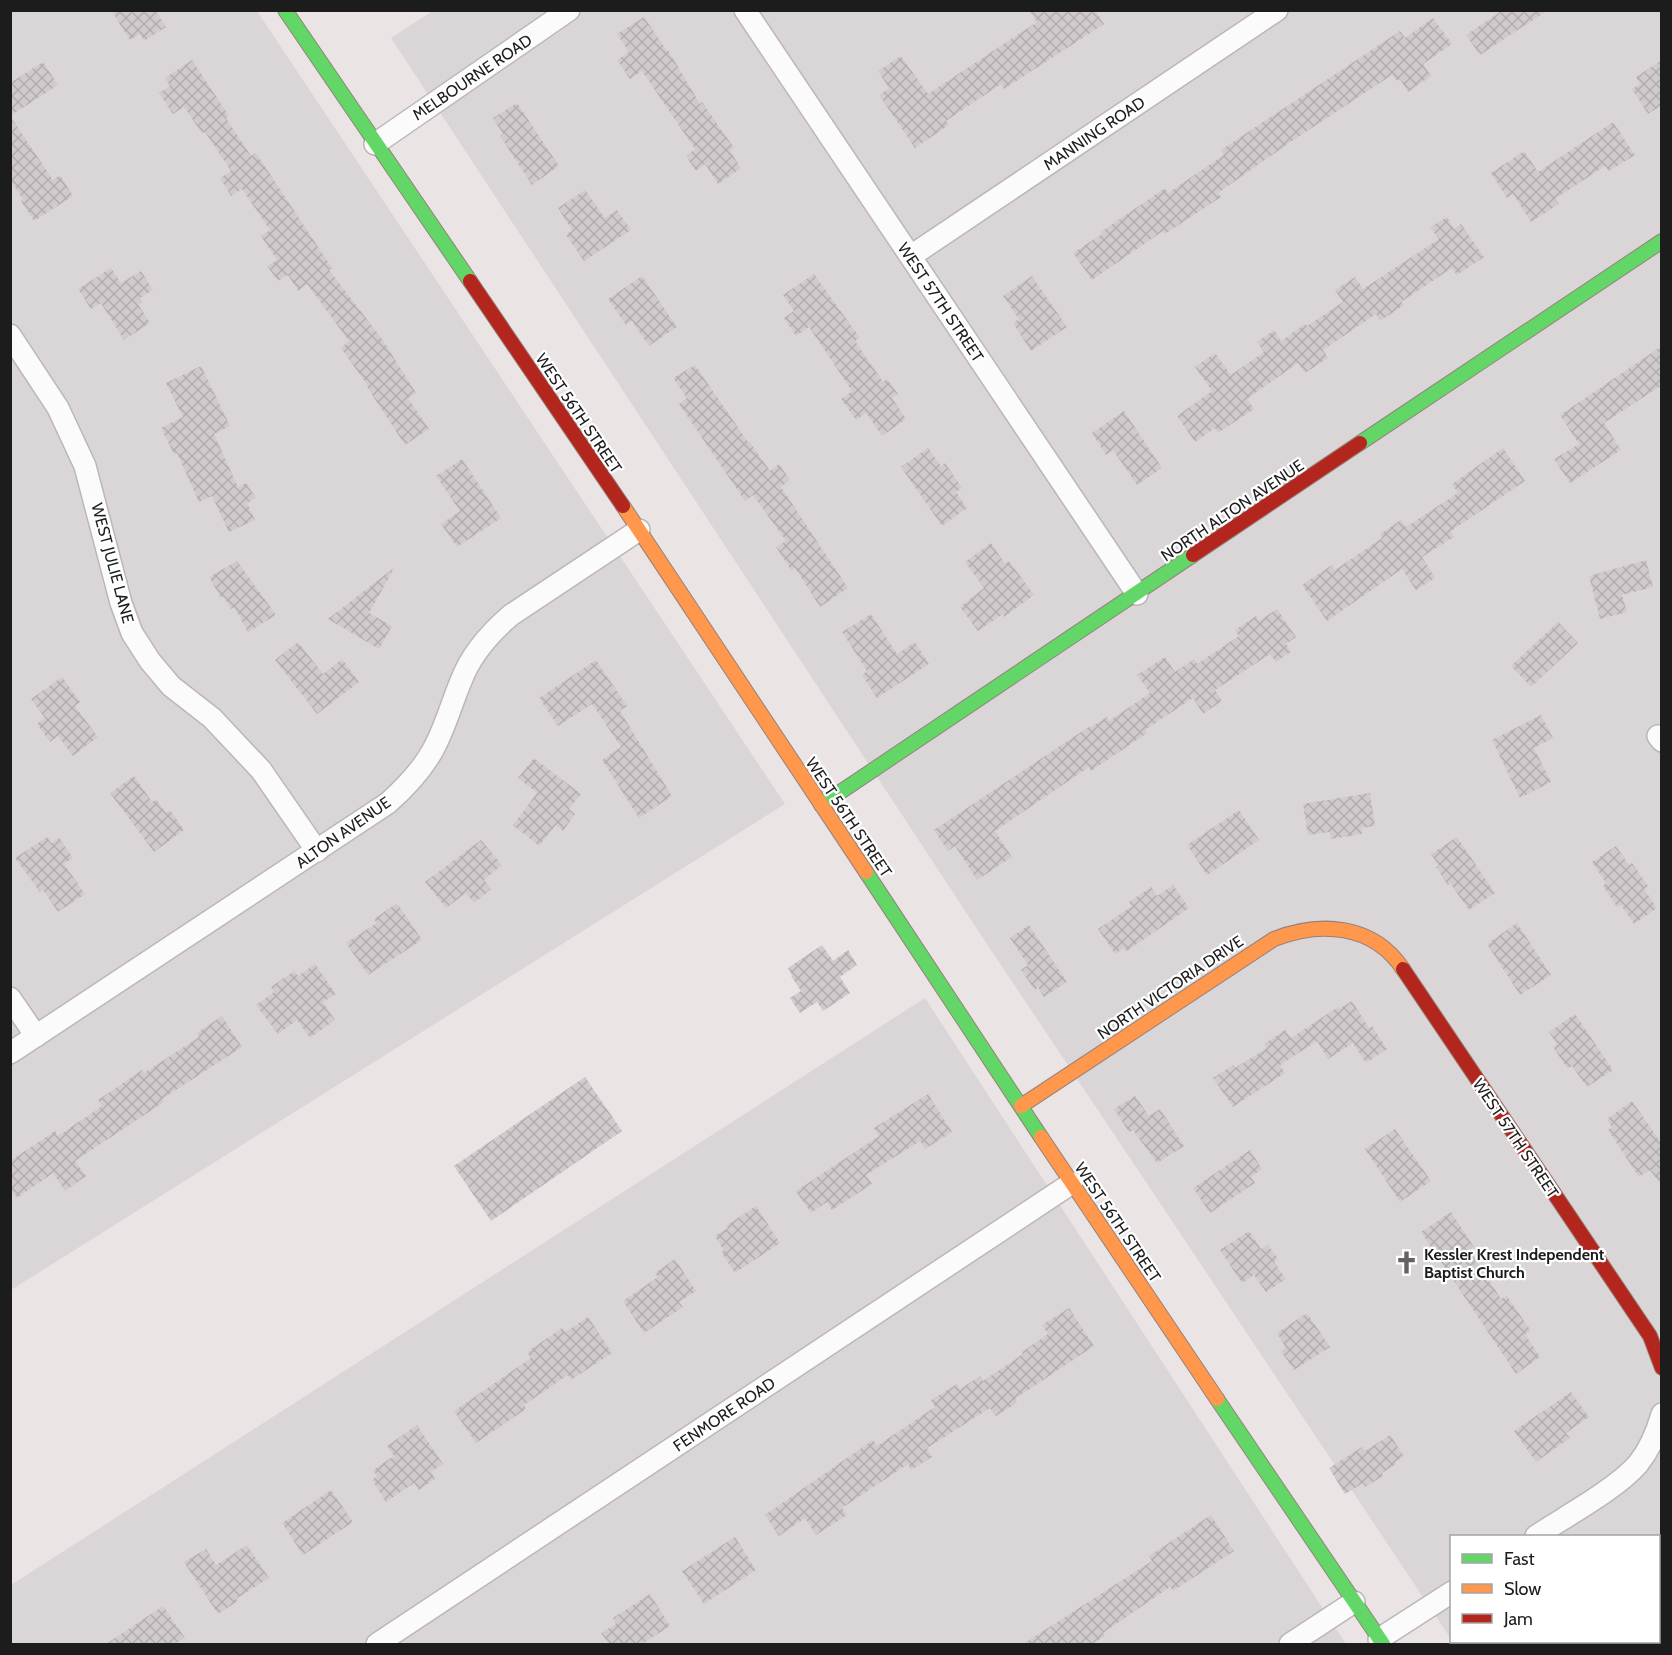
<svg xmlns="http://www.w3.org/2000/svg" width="1672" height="1655" viewBox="0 0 1672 1655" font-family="Cabin,sans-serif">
<defs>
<pattern id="building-cross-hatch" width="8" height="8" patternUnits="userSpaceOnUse" patternTransform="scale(1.5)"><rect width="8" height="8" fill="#d0cacc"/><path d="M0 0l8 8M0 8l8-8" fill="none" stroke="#b2adaf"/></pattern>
</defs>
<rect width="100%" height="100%" fill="#ebe4e5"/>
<!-- residential -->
<g fill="#dad6d7">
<polygon points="434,10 1661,11 1661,1644 1455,1644 1453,1642 1658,1642 1658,1536 1452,1536 1451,1639 981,935 391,38"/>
<polygon points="11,11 257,11 785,804 11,1290"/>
<polygon points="925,998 1346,1644 11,1644 11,1585"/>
</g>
<!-- building -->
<g fill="url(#building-cross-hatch)">
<polygon points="111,10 155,10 166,27 144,41 140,34 130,40"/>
<polygon points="1029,10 1095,10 1104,24 1004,89 1001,84 946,121 949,125 915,148 879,95 889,88 878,71 901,56 928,94 1037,22"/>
<polygon points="1503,10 1548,10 1480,55 1466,35"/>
<polygon points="644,17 667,51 668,50 700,104 702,102 734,148 730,151 741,168 718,184 705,164 696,171 686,156 695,149 642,71 630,79 617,60 629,52 617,34"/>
<polygon points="1433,18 1452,44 1423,64 1431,76 1408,92 1400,79 1397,81 1392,75 1292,141 1218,193 1221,197 1165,234 1163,231 1092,280 1073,253 1102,234 1101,232 1165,188 1168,193 1224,155 1221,150 1400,31 1405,38"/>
<polygon points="192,60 229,116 226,118 251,156 256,153 332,268 329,270 382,339 416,393 408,398 429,429 405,445 367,387 368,386 341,348 349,341 307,284 298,291 288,275 278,281 267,266 277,260 261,236 270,230 242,189 231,196 220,178 231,171 205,132 202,133 184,107 173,114 159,93 170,86 165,78"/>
<polygon points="1662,60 1662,105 1648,114 1632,89 1640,84 1636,77"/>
<polygon points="43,62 58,85 10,116 10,83"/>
<polygon points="517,103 559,166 532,185 500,136 503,134 493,118"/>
<polygon points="10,116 53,180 60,175 73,196 34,221 21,201 23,199 10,180"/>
<polygon points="1613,122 1635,155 1609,171 1605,166 1555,199 1559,204 1531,222 1513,194 1507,198 1491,173 1524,151 1538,172"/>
<polygon points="585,190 605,218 617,210 631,230 584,261 566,235 572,230 558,208"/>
<polygon points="1447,217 1454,229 1461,224 1484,257 1457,275 1452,268 1401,302 1404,305 1380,321 1376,314 1323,350 1328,358 1305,373 1298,363 1247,399 1254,409 1218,433 1215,428 1195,442 1177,416 1212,391 1195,367 1215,353 1231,375 1264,352 1257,342 1274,330 1281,341 1305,324 1307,326 1343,302 1335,290 1355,277 1363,289 1439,239 1430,227"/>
<polygon points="111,268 121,283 141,271 153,290 140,298 142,302 138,304 150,323 124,340 101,303 91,309 78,289"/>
<polygon points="814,274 860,338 855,341 883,382 887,379 898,394 892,398 906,419 882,436 866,413 856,420 841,399 852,391 809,327 796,336 784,318 794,311 783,295"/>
<polygon points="642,276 677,327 649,346 632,321 626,325 608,299"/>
<polygon points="1032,276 1067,327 1031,351 1013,323 1019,319 1003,296"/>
<polygon points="1662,346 1662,385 1604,423 1621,450 1570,483 1554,459 1579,444 1560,415"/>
<polygon points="695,365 748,442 749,441 770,471 779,464 790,480 781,487 848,588 820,607 795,568 791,570 776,547 786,541 753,495 745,501 679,404 687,398 673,378"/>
<polygon points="201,366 230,426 214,434 238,487 246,483 256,498 247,503 255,520 229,532 212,496 199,502 177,453 174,454 161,428 183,417 166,383"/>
<polygon points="1124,411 1162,468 1137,485 1113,450 1106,455 1092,433"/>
<polygon points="928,448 941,466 945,463 962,488 956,492 967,508 942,526 901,467"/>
<polygon points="1503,448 1525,481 1451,531 1454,537 1422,557 1435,578 1416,590 1402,569 1327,621 1302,585 1332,565 1335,570 1382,538 1380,534 1401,520 1406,527 1458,493 1452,484"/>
<polygon points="462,459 501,518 457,547 441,524 460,511 436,476"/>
<polygon points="991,543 1005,564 1009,561 1034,595 1004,617 1003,614 978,631 960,607 984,588 965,562"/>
<polygon points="1646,560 1653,587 1622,595 1627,612 1600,619 1589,576"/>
<polygon points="237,561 276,615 248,632 234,607 231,609 224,597 221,598 209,577"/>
<polygon points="395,567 369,613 392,626 379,649 328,619"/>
<polygon points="1277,609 1296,637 1286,644 1291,652 1276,662 1270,654 1215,690 1222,701 1203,714 1193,698 1145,730 1147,733 1091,771 1089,767 995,831 1012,857 977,880 955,846 948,851 934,830 1090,726 1091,727 1107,717 1109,721 1150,693 1137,675 1165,657 1175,672 1194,659 1197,664 1239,636 1235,630 1256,616 1259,621"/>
<polygon points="871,614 897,654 915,642 929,664 877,698 862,675 867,671 842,632"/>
<polygon points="1558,622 1578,643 1531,687 1511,666"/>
<polygon points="298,642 323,674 342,659 359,682 317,714 275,660"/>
<polygon points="596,660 627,706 620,711 672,796 639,818 602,760 621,747 592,704 558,726 539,698"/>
<polygon points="62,677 80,702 75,706 98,737 73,756 58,736 50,742 37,724 45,718 31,699"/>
<polygon points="1541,715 1553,738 1534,748 1551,782 1520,798 1492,740"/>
<polygon points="534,758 581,794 569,809 575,814 563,831 556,825 539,846 513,825 537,793 518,778"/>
<polygon points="134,776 152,802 156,799 166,813 170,810 184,830 154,852 110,793"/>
<polygon points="1370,793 1375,826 1361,828 1362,834 1331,839 1330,832 1308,835 1303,804"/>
<polygon points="1239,810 1259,840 1207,875 1187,845"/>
<polygon points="47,837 51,843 59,838 73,858 64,864 85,894 58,912 43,890 40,892 15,858"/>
<polygon points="1457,837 1495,893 1469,910 1450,883 1448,885 1436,867 1439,866 1431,854"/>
<polygon points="481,840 502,865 484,880 491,889 474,903 466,893 446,908 425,882"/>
<polygon points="1616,846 1629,865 1632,863 1648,886 1644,889 1657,908 1634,924 1621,905 1617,907 1603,886 1606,883 1592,862"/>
<polygon points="1173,885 1189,908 1127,951 1124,948 1115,954 1098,929 1132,906 1129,902 1151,887 1157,896"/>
<polygon points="397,903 422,940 368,975 346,943 377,923 374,919"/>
<polygon points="1517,923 1551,975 1520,995 1487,944"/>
<polygon points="1029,925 1067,982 1044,997 1038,987 1035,990 1021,970 1028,965 1010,938"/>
<polygon points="822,945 833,961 848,950 857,965 840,977 850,993 823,1011 817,1002 800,1013 790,998 801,991 791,976 792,975 788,968"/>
<polygon points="315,964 336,994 323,1002 335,1020 310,1038 297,1020 278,1034 256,1005 274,992 271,987 294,971 298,976"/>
<polygon points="1352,1001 1369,1028 1372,1026 1387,1049 1366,1063 1353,1043 1328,1059 1317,1041 1280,1065 1285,1073 1233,1107 1213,1078 1233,1065 1235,1068 1267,1048 1264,1044 1285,1030 1291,1038 1338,1007 1339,1009"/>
<polygon points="1575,1014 1613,1070 1587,1087 1572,1066 1568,1069 1553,1047 1557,1044 1549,1032"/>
<polygon points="222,1016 242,1047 162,1099 164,1102 75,1161 86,1176 65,1191 53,1173 17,1198 10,1188 10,1161 55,1131 58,1136 102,1106 98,1100 142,1070 144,1073 199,1037 197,1033"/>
<polygon points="585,1077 622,1131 491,1221 454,1166"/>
<polygon points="928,1094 952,1132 925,1149 920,1141 866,1175 872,1184 832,1210 827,1202 811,1213 796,1191 879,1136 874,1128"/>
<polygon points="1135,1096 1149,1116 1160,1109 1184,1146 1157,1163 1133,1130 1129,1132 1114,1109"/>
<polygon points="1632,1101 1662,1144 1662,1186 1650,1170 1639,1177 1608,1130 1612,1127 1607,1119"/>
<polygon points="1395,1129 1431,1181 1400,1202 1365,1149"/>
<polygon points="1250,1150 1262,1169 1251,1177 1255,1183 1210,1213 1193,1188"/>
<polygon points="756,1206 780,1243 735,1273 721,1252 724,1251 715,1236 728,1228 726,1226"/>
<polygon points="1451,1212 1474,1247 1469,1250 1501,1299 1507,1296 1531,1331 1525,1334 1540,1357 1516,1374 1421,1232"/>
<polygon points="1249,1231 1261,1249 1268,1245 1278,1259 1274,1262 1286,1279 1266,1292 1254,1275 1242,1283 1220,1250"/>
<polygon points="675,1259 696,1291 679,1302 683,1307 644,1333 623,1301 658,1277 655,1273"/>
<polygon points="1069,1308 1094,1346 1015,1399 1017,1403 996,1416 990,1408 927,1448 932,1457 911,1470 908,1464 842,1508 847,1515 816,1535 805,1518 779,1536 765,1515 873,1440 877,1446 935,1407 931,1400 957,1384 960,1389 980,1376 983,1381 1023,1354 1022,1352 1048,1334 1042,1325"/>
<polygon points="1307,1313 1330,1347 1294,1370 1281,1351 1286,1348 1277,1333"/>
<polygon points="588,1317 612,1353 571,1380 568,1375 524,1405 526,1409 476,1443 454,1411 531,1358 527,1352 562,1328 565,1332"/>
<polygon points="1571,1392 1589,1417 1566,1433 1570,1438 1536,1462 1514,1431"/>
<polygon points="417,1425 443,1464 431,1472 435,1479 419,1490 414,1483 386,1502 372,1480 377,1476 373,1470 394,1456 387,1446"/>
<polygon points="1390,1435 1404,1456 1395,1462 1396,1464 1382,1473 1383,1476 1365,1487 1363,1483 1345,1494 1329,1468 1362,1447 1365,1451"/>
<polygon points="331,1490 353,1522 303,1555 282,1523"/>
<polygon points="1211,1515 1234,1551 1173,1591 1170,1587 1103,1633 1105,1636 1092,1644 1023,1644 1152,1561 1149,1556"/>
<polygon points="735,1537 756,1570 704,1604 682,1571"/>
<polygon points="247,1545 269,1578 236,1599 238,1601 218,1614 184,1562 206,1549 216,1565"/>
<polygon points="650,1594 670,1626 642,1644 609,1644 601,1633 616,1624 613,1618"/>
<polygon points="163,1606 185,1638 175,1644 106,1644"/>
</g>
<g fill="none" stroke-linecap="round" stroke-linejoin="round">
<defs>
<g id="street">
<polyline points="745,10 1137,594"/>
<polyline points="375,144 569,10"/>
<polyline points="911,256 1277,10"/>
<polyline points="10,335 58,408 85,466 121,603 132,633 150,661 171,686 212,718 261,770 317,851"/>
<polyline points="1658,736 1662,741"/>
<polyline points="10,998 36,1036"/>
<path d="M 10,1053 L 388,803 C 406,787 424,768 435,746 C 446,725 452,702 461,681 C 471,654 490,633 511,615 L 639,530"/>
<path d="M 1536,1536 C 1566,1516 1615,1490 1638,1464 C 1650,1449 1657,1432 1662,1414"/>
<polyline points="1379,1639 1452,1592"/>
<polyline points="377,1644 1072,1183"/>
<polyline points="1290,1644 1354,1602"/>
</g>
<g id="fast">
<polyline points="285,10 470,281"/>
<polyline points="1360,443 1662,241"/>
<polyline points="821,805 1193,555"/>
<polyline points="866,872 1041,1137"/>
<polyline points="1217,1399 1383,1644"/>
</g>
<g id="slow">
<polyline points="623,506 866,872"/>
<path d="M 1021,1106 L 1274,939 C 1320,921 1373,924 1403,969"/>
<polyline points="1041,1137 1217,1399"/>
</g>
<g id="jam">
<polyline points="470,281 623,506"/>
<polyline points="1193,555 1360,443"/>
<polyline points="1403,969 1650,1336 1662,1368"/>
</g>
</defs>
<!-- street casing -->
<use href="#street" stroke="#bbb7b8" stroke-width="24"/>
<!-- fast casing -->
<use href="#fast" stroke="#96827c" stroke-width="16"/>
<!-- slow casing -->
<use href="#slow" stroke="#96827c" stroke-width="16"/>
<!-- jam casing -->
<use href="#jam" stroke="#96827c" stroke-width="16"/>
<!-- street -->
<use href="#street" stroke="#fcfbfb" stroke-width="21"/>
<!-- fast -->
<use href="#fast" stroke="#63d668" stroke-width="14"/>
<!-- slow -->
<use href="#slow" stroke="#ff974d" stroke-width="14"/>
<!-- jam -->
<use href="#jam" stroke="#b3261e" stroke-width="14"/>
</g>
<!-- icons -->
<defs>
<symbol id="church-bare" viewBox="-9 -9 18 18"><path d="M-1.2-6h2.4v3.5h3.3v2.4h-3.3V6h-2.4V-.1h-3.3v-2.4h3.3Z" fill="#646262" stroke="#fff" stroke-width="2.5" paint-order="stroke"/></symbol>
</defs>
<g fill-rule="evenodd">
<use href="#church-bare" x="1390" y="1246" width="33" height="33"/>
</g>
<g text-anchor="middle" stroke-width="4.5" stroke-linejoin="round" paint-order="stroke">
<!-- street labels -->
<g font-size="16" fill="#1c1c1c" stroke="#fff">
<text transform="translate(472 77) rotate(-34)" y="6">MELBOURNE ROAD</text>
<text transform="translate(1094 133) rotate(-34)" y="6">MANNING ROAD</text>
<text transform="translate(941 302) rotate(56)" y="6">WEST 57TH STREET</text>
<text transform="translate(579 413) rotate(56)" y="6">WEST 56TH STREET</text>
<text transform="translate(1232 510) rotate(-34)" y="6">NORTH ALTON AVENUE</text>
<text transform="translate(113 563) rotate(75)" y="6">WEST JULIE LANE</text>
<text transform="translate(849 817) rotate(56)" y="6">WEST 56TH STREET</text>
<text transform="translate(343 832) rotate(-35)" y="6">ALTON AVENUE</text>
<text transform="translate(1170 987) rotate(-34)" y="6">NORTH VICTORIA DRIVE</text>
<text transform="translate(1516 1138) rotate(56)" y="6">WEST 57TH STREET</text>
<text transform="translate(1118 1222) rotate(56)" y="6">WEST 56TH STREET</text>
<text transform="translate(724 1414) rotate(-34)" y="6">FENMORE ROAD</text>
</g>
<!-- poi labels -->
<g font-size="16" font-weight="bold" fill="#1c1c1c" stroke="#fff" text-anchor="start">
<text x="1424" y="1260">Kessler Krest Independent<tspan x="1424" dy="18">Baptist Church</tspan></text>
</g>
</g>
<!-- border -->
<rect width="1672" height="1655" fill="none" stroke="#1c1c1c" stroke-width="24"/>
<!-- legend -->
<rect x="1450" y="1535" width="210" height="108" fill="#ffffff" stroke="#a4a4a4" stroke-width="1.5"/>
<rect x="1462" y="1554" width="30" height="9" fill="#63d668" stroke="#a4a4a4" stroke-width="1.5"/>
<text x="1504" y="1565" font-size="18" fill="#1c1c1c">Fast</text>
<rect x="1462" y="1584" width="30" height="9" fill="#ff974d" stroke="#a4a4a4" stroke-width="1.5"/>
<text x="1504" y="1595" font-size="18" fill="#1c1c1c">Slow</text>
<rect x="1462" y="1614" width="30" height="9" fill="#b3261e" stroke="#a4a4a4" stroke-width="1.5"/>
<text x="1504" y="1625" font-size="18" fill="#1c1c1c">Jam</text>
</svg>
